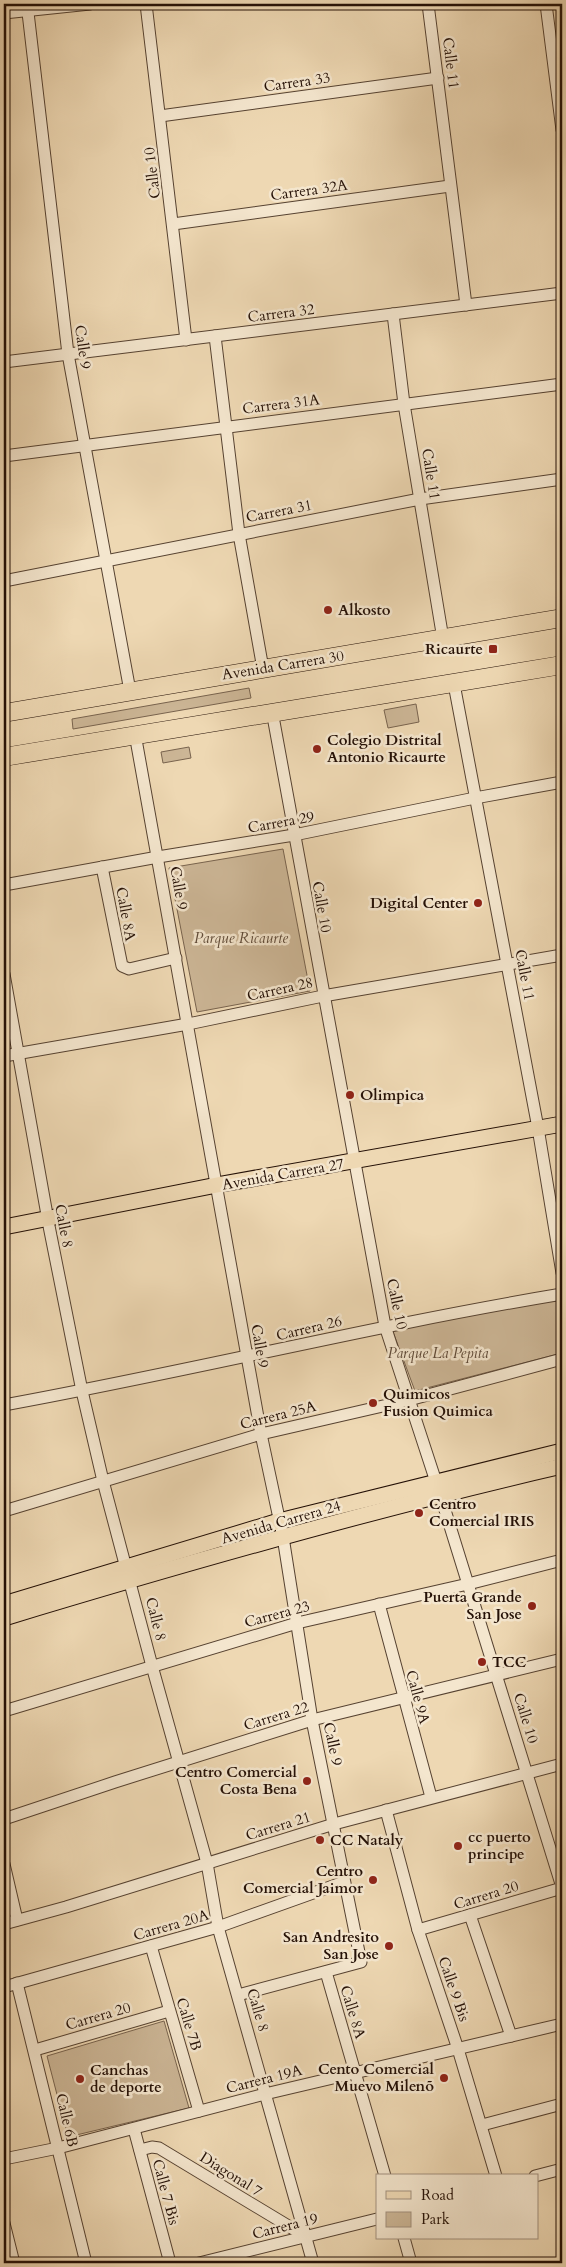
<svg xmlns="http://www.w3.org/2000/svg" width="566" height="2267" viewBox="0 0 566 2267" font-family="Cardo,serif">
<rect width="100%" height="100%" fill="#eed8b3"/>
<filter id="stains"><feTurbulence type="fractalNoise" baseFrequency=".004" numOctaves="4"/><feColorMatrix values="0 0 0 0 .2 0 0 0 0 .09 0 0 0 0 .02 0 0 0 .5 -.17"/></filter>
<radialGradient id="worn" r=".72"><stop offset=".6" stop-color="#630" stop-opacity="0"/><stop offset="1" stop-color="#630" stop-opacity=".3"/></radialGradient>
<!-- green -->
<g fill="#ccb696" stroke="#78634e">
<polygon points="249,688 251,698 73,729 72,719"/>
<polygon points="416,704 419,722 388,728 384,710"/>
<polygon points="189,747 191,758 163,763 161,752"/>
<polygon points="283,849 310,991 197,1012 169,868"/>
<polygon points="562,1299 562,1353 415,1391 392,1329"/>
<polygon points="164,2021 189,2108 68,2137 47,2056"/>
</g>
<g fill="none" stroke-linecap="round" stroke-linejoin="round">
<defs>
<g id="minor">
<polyline points="27,4 68,354 130,691"/>
<polyline points="146,4 186,340"/>
<polyline points="428,4 466,305"/>
<polyline points="546,4 562,130"/>
<polyline points="4,13 90,4"/>
<polyline points="160,116 438,78"/>
<polyline points="173,224 450,186"/>
<polyline points="393,314 404,404 443,639"/>
<polyline points="215,336 239,534 263,669"/>
<polyline points="4,362 562,293"/>
<polyline points="4,456 562,384"/>
<polyline points="4,581 420,499 562,479"/>
<polyline points="454,684 538,1128 562,1273"/>
<polyline points="272,711 385,1326 440,1494 562,1887"/>
<polyline points="135,734 261,1434 283,1537 312,1720 361,1962 238,1995"/>
<polyline points="102,867 122,966 129,969 176,958"/>
<polyline points="4,885 158,857 294,835 475,798 562,782"/>
<polyline points="4,974 49,1226 82,1391 103,1481 152,1666 207,1863 218,1927 313,2263"/>
<polyline points="4,1056 188,1024 323,996 562,955"/>
<path d="M 4,1405 C 191,1371 375,1325 562,1294"/>
<polyline points="4,1511 261,1434 409,1400 562,1359"/>
<polyline points="379,1604 431,1797"/>
<polyline points="4,1711 297,1623 468,1584 562,1560"/>
<polyline points="386,1810 418,1930 458,2049 496,2176"/>
<polyline points="4,1819 115,1782 312,1720 562,1659"/>
<polyline points="4,1864 17,1920"/>
<polyline points="470,1915 511,2036"/>
<polyline points="4,1924 66,1907 334,1824 562,1764"/>
<polyline points="418,1930 562,1888"/>
<polyline points="151,1946 199,2111"/>
<polyline points="326,1972 385,2176"/>
<polyline points="17,1983 86,2263"/>
<polyline points="4,1987 218,1927 344,1882"/>
<polyline points="35,2050 169,2011"/>
<polyline points="482,2125 562,2104"/>
<polyline points="134,2129 170,2263"/>
<polyline points="140,2150 152,2147 159,2148 305,2236"/>
<polyline points="4,2159 58,2148 265,2094 562,2024"/>
<polyline points="535,2176 562,2169"/>
<polyline points="4,2223 14,2263"/>
<polyline points="404,2238 411,2263"/>
<polyline points="199,2263 377,2219"/>
</g>
<g id="major">
<polyline points="4,1227 222,1184 562,1124"/>
<polyline points="4,1604 279,1521 562,1451"/>
<path d="M 4,1618 C 189,1562 374,1509 562,1466"/>
</g>
<g id="highway">
<polyline points="4,713 562,618"/>
<polyline points="4,757 562,665"/>
</g>
</defs>
<!-- minor casing -->
<use href="#minor" stroke="#564231" stroke-width="13"/>
<!-- major casing -->
<use href="#major" stroke="#241006" stroke-width="17"/>
<!-- highway casing -->
<use href="#highway" stroke="#241006" stroke-width="19"/>
<!-- minor -->
<use href="#minor" stroke="#f4e6ce" stroke-width="11"/>
<!-- major -->
<use href="#major" stroke="#eed8b3" stroke-width="15"/>
<!-- highway -->
<use href="#highway" stroke="#eed8b3" stroke-width="18"/>
</g>
<!-- markers -->
<g fill="#8f2418" stroke="#f4e6ce" stroke-width="2">
<circle cx="328" cy="610" r="5"/>
<rect x="488" y="644" width="10" height="10" rx="2.5"/>
<circle cx="317" cy="749" r="5"/>
<circle cx="478" cy="903" r="5"/>
<circle cx="350" cy="1095" r="5"/>
<circle cx="373" cy="1403" r="5"/>
<circle cx="419" cy="1513" r="5"/>
<circle cx="532" cy="1606" r="5"/>
<circle cx="482" cy="1662" r="5"/>
<circle cx="307" cy="1781" r="5"/>
<circle cx="320" cy="1840" r="5"/>
<circle cx="458" cy="1846" r="5"/>
<circle cx="373" cy="1880" r="5"/>
<circle cx="389" cy="1946" r="5"/>
<circle cx="444" cy="2078" r="5"/>
<circle cx="80" cy="2079" r="5"/>
</g>
<g text-anchor="middle" stroke-width="5" stroke-linejoin="round" paint-order="stroke">
<!-- street labels -->
<g font-size="15" fill="#241006" stroke="#f4e6ce">
<text transform="translate(451 63) rotate(83)" y="5">Calle 11</text>
<text transform="translate(297 82) rotate(-8)" y="5">Carrera 33</text>
<text transform="translate(152 173) rotate(-97)" y="5">Calle 10</text>
<text transform="translate(309 190) rotate(-8)" y="5">Carrera 32A</text>
<text transform="translate(281 313) rotate(-7)" y="5">Carrera 32</text>
<text transform="translate(83 347) rotate(82)" y="5">Calle 9</text>
<text transform="translate(281 404) rotate(-7)" y="5">Carrera 31A</text>
<text transform="translate(431 474) rotate(81)" y="5">Calle 11</text>
<text transform="translate(279 511) rotate(-11)" y="5">Carrera 31</text>
<text transform="translate(283 665) rotate(-9)" y="5">Avenida Carrera 30</text>
<text transform="translate(281 822) rotate(-10)" y="5">Carrera 29</text>
<text transform="translate(179 888) rotate(80)" y="5">Calle 9</text>
<text transform="translate(322 907) rotate(80)" y="5">Calle 10</text>
<text transform="translate(126 914) rotate(80)" y="5">Calle 8A</text>
<text transform="translate(525 975) rotate(79)" y="5">Calle 11</text>
<text transform="translate(280 989) rotate(-12)" y="5">Carrera 28</text>
<text transform="translate(283 1174) rotate(-10)" y="5">Avenida Carrera 27</text>
<text transform="translate(64 1226) rotate(79)" y="5">Calle 8</text>
<text transform="translate(397 1304) rotate(78)" y="5">Calle 10</text>
<text transform="translate(309 1328) rotate(-13)" y="5">Carrera 26</text>
<text transform="translate(260 1346) rotate(80)" y="5">Calle 9</text>
<text transform="translate(278 1415) rotate(-14)" y="5">Carrera 25A</text>
<text transform="translate(281 1522) rotate(-16)" y="5">Avenida Carrera 24</text>
<text transform="translate(277 1614) rotate(-15)" y="5">Carrera 23</text>
<text transform="translate(156 1619) rotate(76)" y="5">Calle 8</text>
<text transform="translate(418 1697) rotate(75)" y="5">Calle 9A</text>
<text transform="translate(276 1716) rotate(-17)" y="5">Carrera 22</text>
<text transform="translate(526 1718) rotate(73)" y="5">Calle 10</text>
<text transform="translate(333 1744) rotate(78)" y="5">Calle 9</text>
<text transform="translate(278 1826) rotate(-17)" y="5">Carrera 21</text>
<text transform="translate(486 1895) rotate(-17)" y="5">Carrera 20</text>
<text transform="translate(171 1925) rotate(-16)" y="5">Carrera 20A</text>
<text transform="translate(454 1989) rotate(71)" y="5">Calle 9 Bis</text>
<text transform="translate(258 2010) rotate(74)" y="5">Calle 8</text>
<text transform="translate(353 2012) rotate(73)" y="5">Calle 8A</text>
<text transform="translate(98 2016) rotate(-16)" y="5">Carrera 20</text>
<text transform="translate(189 2024) rotate(73)" y="5">Calle 7B</text>
<text transform="translate(264 2079) rotate(-14)" y="5">Carrera 19A</text>
<text transform="translate(67 2120) rotate(77)" y="5">Calle 6B</text>
<text transform="translate(231 2174) rotate(32)" y="5">Diagonal 7</text>
<text transform="translate(166 2192) rotate(75)" y="5">Calle 7 Bis</text>
<text transform="translate(285 2226) rotate(-14)" y="5">Carrera 19</text>
</g>
<!-- poi labels -->
<g font-size="15" font-weight="bold" fill="#241006" stroke="#f4e6ce" text-anchor="start">
<text x="338" y="615">Alkosto</text>
<text x="483" y="654" text-anchor="end">Ricaurte</text>
<text x="327" y="745">Colegio Distrital<tspan x="327" dy="17">Antonio Ricaurte</tspan></text>
<text x="468" y="908" text-anchor="end">Digital Center</text>
<text x="360" y="1100">Olimpica</text>
<text x="383" y="1399">Quimicos<tspan x="383" dy="17">Fusion Quimica</tspan></text>
<text x="429" y="1509">Centro<tspan x="429" dy="17">Comercial IRIS</tspan></text>
<text x="522" y="1602" text-anchor="end">Puerta Grande<tspan x="522" dy="17">San Jose</tspan></text>
<text x="492" y="1667">TCC</text>
<text x="297" y="1777" text-anchor="end">Centro Comercial<tspan x="297" dy="17">Costa Bena</tspan></text>
<text x="468" y="1842">cc puerto<tspan x="468" dy="17">principe</tspan></text>
<text x="330" y="1845">CC Nataly</text>
<text x="363" y="1876" text-anchor="end">Centro<tspan x="363" dy="17">Comercial Jaimor</tspan></text>
<text x="379" y="1942" text-anchor="end">San Andresito<tspan x="379" dy="17">San Jose</tspan></text>
<text x="434" y="2074" text-anchor="end">Cento Comercial<tspan x="434" dy="17">Muevo Milenõ</tspan></text>
<text x="90" y="2075">Canchas<tspan x="90" dy="17">de deporte</tspan></text>
</g>
<!-- park labels -->
<g font-size="15" font-style="italic" fill="#5f4a38" stroke="#f4e6ce">
<text x="241" y="943">Parque Ricaurte</text>
<text x="438" y="1358">Parque La Pepita</text>
</g>
</g>
<!-- margin -->
<rect width="566" height="2267" fill="none" stroke="#eed8b3" stroke-width="20"/>
<rect x="5" y="5" width="556" height="2257" fill="none" stroke="#241006" stroke-width="2.5"/>
<rect x="10" y="10" width="546" height="2247" fill="none" stroke="#241006"/>
<!-- legend -->
<rect x="376" y="2174" width="162" height="65" fill="#f4e6ce" stroke="#a1907e"/>
<rect x="386" y="2191" width="25" height="8" fill="#eed8b3" stroke="#a1907e"/>
<text x="421" y="2200" font-size="15" fill="#241006">Road</text>
<rect x="386" y="2212" width="25" height="15" fill="#ccb696" stroke="#a1907e"/>
<text x="421" y="2224" font-size="15" fill="#241006">Park</text>
<rect width="100%" height="100%" filter="url(#stains)"/>
<rect width="100%" height="100%" fill="url(#worn)"/>
</svg>
